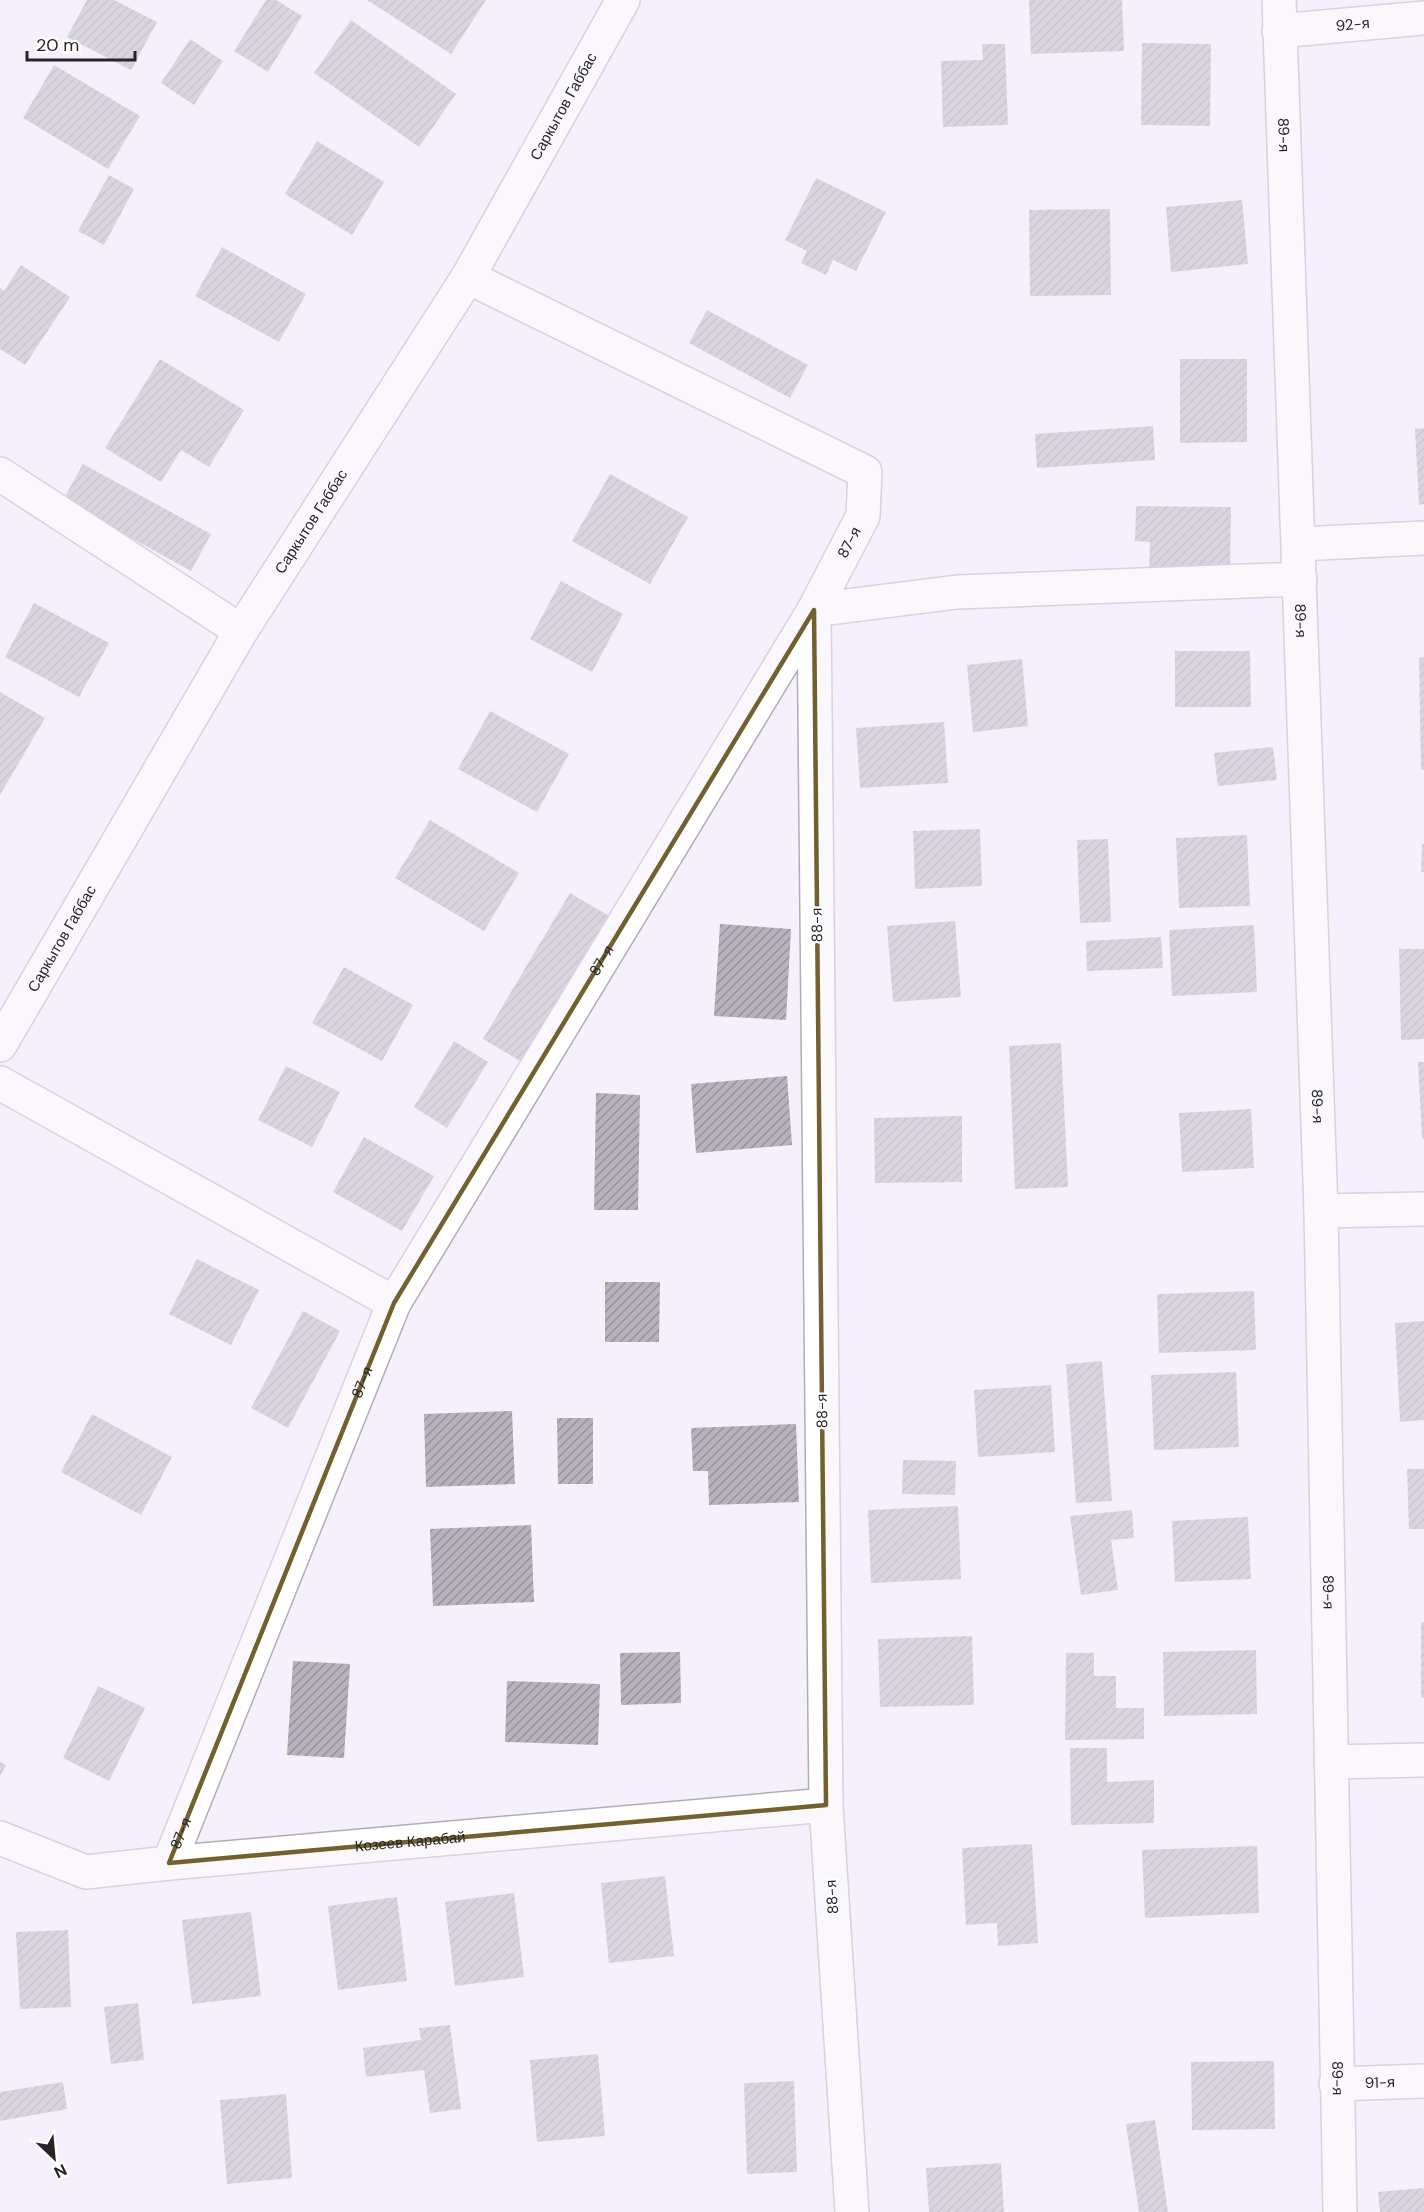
<svg xmlns="http://www.w3.org/2000/svg" width="1424" height="2212" viewBox="0 0 1424 2212" font-family="'DM Sans',sans-serif">
<defs>
<pattern id="building-hatch" width="6" height="6" patternUnits="userSpaceOnUse" patternTransform="scale(1.5)"><rect width="6" height="6" fill="#b7b3be"/><path d="M-1 1l2-2M0 6l6-6M5 7l2-2" fill="none" stroke="#95919a"/></pattern>
</defs>
<rect width="100%" height="100%" fill="#f5f0fc"/>
<!-- building -->
<g fill="url(#building-hatch)">
<polygon points="87,0 114,0 157,22 131,70 67,37"/>
<polygon points="266,0 276,0 302,16 268,72 234,51"/>
<polygon points="367,0 486,0 451,54"/>
<polygon points="1029,0 1122,0 1124,51 1031,54"/>
<polygon points="351,20 456,94 419,147 314,73"/>
<polygon points="190,39 223,61 194,105 161,83"/>
<polygon points="1142,43 1211,44 1210,126 1141,125"/>
<polygon points="982,44 1005,44 1008,125 943,127 941,61 983,60"/>
<polygon points="54,65 140,116 108,169 23,118"/>
<polygon points="317,141 384,182 352,235 285,194"/>
<polygon points="109,175 134,189 104,245 78,231"/>
<polygon points="816,178 886,212 856,271 833,260 826,275 801,263 807,251 785,240"/>
<polygon points="1242,200 1248,264 1171,272 1166,207"/>
<polygon points="1110,209 1111,295 1030,296 1029,210"/>
<polygon points="222,247 306,294 279,342 195,296"/>
<polygon points="21,265 70,297 25,365 0,349 0,288 4,291"/>
<polygon points="707,310 808,365 790,398 689,343"/>
<polygon points="160,359 244,410 209,467 181,450 161,482 105,448"/>
<polygon points="1180,359 1247,359 1247,442 1180,443"/>
<polygon points="1153,426 1155,460 1037,468 1035,434"/>
<polygon points="1424,428 1424,504 1419,505 1415,429"/>
<polygon points="83,464 211,534 191,571 63,500"/>
<polygon points="610,474 688,517 650,584 572,541"/>
<polygon points="1136,506 1231,507 1230,572 1149,571 1150,542 1135,541"/>
<polygon points="561,581 623,614 592,672 530,639"/>
<polygon points="34,603 109,643 79,697 5,657"/>
<polygon points="1175,651 1250,651 1251,707 1175,707"/>
<polygon points="1424,657 1424,770 1421,770 1419,658"/>
<polygon points="1022,659 1028,726 973,732 967,665"/>
<polygon points="0,692 45,718 0,795"/>
<polygon points="490,711 569,754 537,812 458,769"/>
<polygon points="944,722 948,783 860,788 856,728"/>
<polygon points="1273,747 1277,780 1218,786 1214,753"/>
<polygon points="430,820 519,873 484,931 395,878"/>
<polygon points="980,829 982,886 915,889 913,831"/>
<polygon points="1247,835 1250,906 1179,908 1176,838"/>
<polygon points="1108,839 1111,922 1080,923 1077,840"/>
<polygon points="1422,844 1424,844 1424,872 1421,872"/>
<polygon points="570,893 609,916 522,1062 483,1039"/>
<polygon points="955,921 961,997 893,1002 887,926"/>
<polygon points="720,924 791,929 786,1020 714,1016"/>
<polygon points="1254,925 1257,992 1172,996 1169,930"/>
<polygon points="1161,937 1163,968 1087,971 1086,941"/>
<polygon points="1399,949 1424,949 1424,1039 1401,1040"/>
<polygon points="344,967 413,1005 382,1061 312,1023"/>
<polygon points="454,1041 488,1062 447,1128 414,1107"/>
<polygon points="1061,1043 1068,1187 1015,1189 1009,1046"/>
<polygon points="1418,1062 1424,1062 1424,1139 1422,1139"/>
<polygon points="286,1066 340,1092 312,1147 258,1120"/>
<polygon points="787,1076 792,1145 696,1153 691,1084"/>
<polygon points="596,1093 640,1095 638,1210 594,1210"/>
<polygon points="1251,1109 1254,1168 1182,1172 1179,1113"/>
<polygon points="962,1116 962,1182 875,1183 874,1118"/>
<polygon points="364,1137 434,1176 402,1231 333,1192"/>
<polygon points="197,1259 259,1290 231,1345 169,1314"/>
<polygon points="605,1282 660,1282 659,1342 605,1342"/>
<polygon points="1254,1291 1256,1350 1159,1353 1157,1294"/>
<polygon points="303,1311 340,1331 288,1428 251,1408"/>
<polygon points="1424,1321 1424,1420 1400,1422 1395,1323"/>
<polygon points="1102,1361 1112,1501 1076,1503 1066,1364"/>
<polygon points="1236,1372 1239,1447 1154,1450 1151,1375"/>
<polygon points="1051,1385 1055,1452 978,1457 974,1390"/>
<polygon points="512,1411 515,1484 426,1487 424,1414"/>
<polygon points="92,1414 172,1457 141,1515 61,1472"/>
<polygon points="557,1418 593,1418 593,1484 558,1484"/>
<polygon points="796,1424 799,1502 709,1505 708,1471 693,1471 691,1428"/>
<polygon points="903,1460 956,1461 955,1495 902,1494"/>
<polygon points="1407,1469 1424,1469 1424,1529 1409,1529"/>
<polygon points="958,1506 961,1579 871,1583 868,1510"/>
<polygon points="1132,1510 1134,1538 1111,1540 1118,1590 1081,1595 1070,1516"/>
<polygon points="1248,1517 1251,1579 1175,1582 1172,1521"/>
<polygon points="531,1525 534,1602 433,1606 430,1529"/>
<rect x="1421" y="1622" width="3" height="76"/>
<polygon points="972,1636 974,1705 880,1707 878,1639"/>
<polygon points="1256,1650 1257,1714 1164,1716 1163,1652"/>
<polygon points="680,1652 681,1703 621,1705 620,1653"/>
<polygon points="1066,1653 1094,1653 1094,1676 1116,1676 1116,1708 1144,1708 1144,1739 1065,1740"/>
<polygon points="293,1661 350,1664 344,1758 287,1755"/>
<polygon points="507,1681 600,1684 598,1745 505,1742"/>
<polygon points="98,1686 145,1708 109,1781 63,1758"/>
<polygon points="1070,1748 1107,1748 1107,1782 1154,1780 1154,1823 1071,1825"/>
<polygon points="0,1762 6,1765 0,1776"/>
<polygon points="1032,1844 1038,1943 998,1946 997,1923 966,1925 962,1848"/>
<polygon points="1257,1846 1259,1913 1145,1918 1142,1850"/>
<polygon points="665,1876 674,1956 609,1963 601,1883"/>
<polygon points="514,1893 524,1977 455,1986 445,1902"/>
<polygon points="397,1897 407,1981 338,1990 328,1906"/>
<polygon points="251,1912 261,1996 192,2004 182,1920"/>
<polygon points="68,1930 71,2007 20,2009 16,1932"/>
<polygon points="138,2003 144,2060 111,2064 104,2007"/>
<polygon points="450,2025 461,2109 430,2113 424,2070 366,2077 363,2048 421,2040 419,2028"/>
<polygon points="598,2054 605,2136 537,2142 530,2060"/>
<polygon points="1274,2061 1275,2129 1192,2130 1191,2062"/>
<polygon points="794,2081 797,2172 747,2174 744,2083"/>
<polygon points="63,2082 67,2109 0,2121 0,2092"/>
<polygon points="286,2094 292,2178 227,2184 220,2100"/>
<polygon points="1155,2120 1168,2212 1139,2212 1126,2124"/>
<polygon points="1001,2163 1004,2212 929,2212 926,2168"/>
<polygon points="1424,2188 1424,2212 1380,2212 1378,2192"/>
</g>
<g fill="none" stroke-linecap="round" stroke-linejoin="round">
<defs>
<g id="minor">
<path id="s1" d="M 1279,0 L 1321,1211 L 1340,2212"/>
<path id="s2" d="M 1279,31 L 1424,18"/>
<polyline points="0,474 241,631"/>
<polyline points="1299,544 1424,538"/>
<path id="s3" d="M 0,1045 L 241,631 L 468,277 L 623,0"/>
<polyline points="0,1083 394,1303"/>
<polyline points="1321,1211 1424,1209"/>
<polyline points="1331,1762 1424,1760"/>
<path id="s4" d="M 0,1838 L 86,1872 L 169,1863 L 826,1805"/>
<path id="s5" d="M 169,1863 L 394,1303 L 814,610 L 863,516 L 865,472 L 468,277"/>
<path id="s6" d="M 1336,2084 L 1424,2081"/>
<polyline points="852,2212 826,1805 814,610 957,592 1300,579"/>
</g>
</defs>
<!-- minor casing -->
<use href="#minor" stroke="#b1adb8" stroke-width="36"/>
<!-- minor -->
<use href="#minor" stroke="#fff" stroke-width="33"/>
</g>
<!-- marked area -->
<path d="M0 0H1424V2212H0ZM 814,610 L 826,1805 L 169,1863 L 394,1303 Z" fill="#f5f0fc" fill-opacity=".55" fill-rule="evenodd"/>
<path fill="none" stroke="#70612e" stroke-width="4.5" stroke-linejoin="round" d="M 814,610 L 826,1805 L 169,1863 L 394,1303 Z"/>
<g text-anchor="middle" stroke-width="4.5" stroke-linejoin="round" paint-order="stroke">
<!-- street labels -->
<g font-size="15" fill="#262429" stroke="#fff">
<text dy="5" stroke="none"><textPath href="#s2" startOffset="74">92-я</textPath></text>
<text dy="5" stroke="none"><textPath href="#s3" startOffset="1095">Саркытов Габбас</textPath></text>
<text dy="5" stroke="none"><textPath href="#s1" startOffset="135">89-я</textPath></text>
<text dy="5" stroke="none"><textPath href="#s3" startOffset="609">Саркытов Габбас</textPath></text>
<text dy="5" stroke="none"><textPath href="#s5" startOffset="1490">87-я</textPath></text>
<text dy="5" stroke="none"><textPath href="#s1" startOffset="621">89-я</textPath></text>
<text transform="translate(817 925) rotate(-91)" y="5">88-я</text>
<text dy="5" stroke="none"><textPath href="#s3" startOffset="123">Саркытов Габбас</textPath></text>
<text dy="5" stroke="none"><textPath href="#s5" startOffset="1004">87-я</textPath></text>
<text dy="5" stroke="none"><textPath href="#s1" startOffset="1107">89-я</textPath></text>
<text dy="5" stroke="none"><textPath href="#s5" startOffset="518">87-я</textPath></text>
<text transform="translate(822 1411) rotate(-91)" y="5">88-я</text>
<text dy="5" stroke="none"><textPath href="#s1" startOffset="1593">89-я</textPath></text>
<text dy="5" stroke="none"><textPath href="#s5" startOffset="32">87-я</textPath></text>
<text dy="5" stroke="none"><textPath href="#s4" startOffset="418">Козеев Карабай</textPath></text>
<text transform="translate(832 1897) rotate(-94)" y="5">88-я</text>
<text dy="5" stroke="none"><textPath href="#s1" startOffset="2079">89-я</textPath></text>
<text dy="5" stroke="none"><textPath href="#s6" startOffset="44">91-я</textPath></text>
</g>
</g>
<!-- north arrow -->
<g transform="translate(54 2158) rotate(154)" stroke="#ffffff" stroke-width="4.5" paint-order="stroke">
<path d="M0-4.5L10 22L0 15L-10 22Z" fill="#262429"/>
<text y="-9" font-size="16" font-weight="bold" text-anchor="middle" fill="#262429">N</text>
</g>
<!-- scale -->
<path d="M27 51v9h108v-9" fill="none" stroke="#262429" stroke-width="3"/>
<text x="36" y="51" font-size="18" fill="#262429" stroke="#ffffff" stroke-width="4.5" paint-order="stroke">20 m</text>
</svg>
